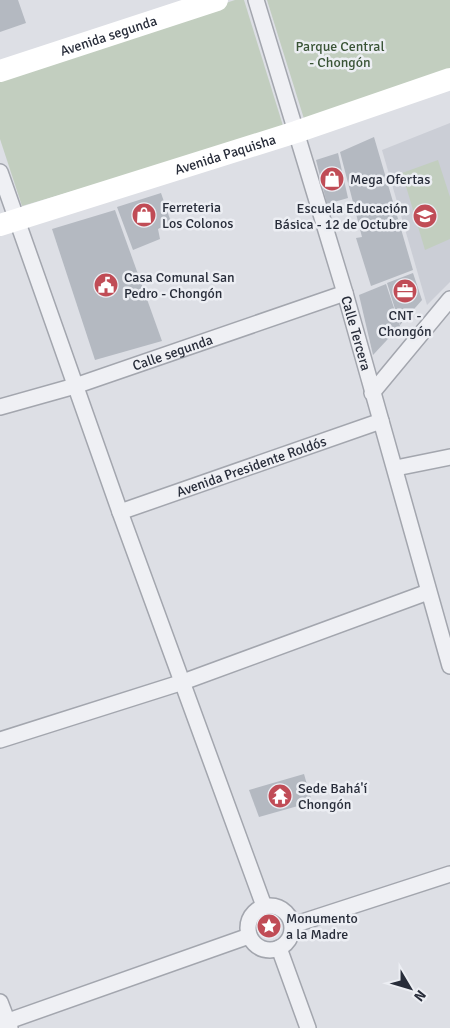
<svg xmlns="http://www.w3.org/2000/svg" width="450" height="1028" viewBox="0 0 450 1028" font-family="Signika,sans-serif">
<rect width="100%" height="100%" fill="#dddfe5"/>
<!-- built -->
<polygon fill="#cbced6" points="450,123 450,282 427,305 382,150"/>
<!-- green -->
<g fill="#c2cebf">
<polygon points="235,0 244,0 284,129 22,206 0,139 0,76"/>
<polygon points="267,0 450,0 450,72 305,122"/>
<polygon points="438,160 450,197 450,239 425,250 402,173"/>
</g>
<!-- building -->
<g fill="#b4b9c1">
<polygon points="0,0 18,0 26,23 0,32"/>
<polygon points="374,137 413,270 371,286 356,238 362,237 340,152"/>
<polygon points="338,153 348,198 327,204 316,160"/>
<polygon points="161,193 171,222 158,229 160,239 133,250 117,207"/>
<polygon points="115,210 162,341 95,360 52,229"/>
<polygon points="413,273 422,300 400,325 387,283"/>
<polygon points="386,284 400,326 373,355 359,295"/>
<polygon points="304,774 312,802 259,817 249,790"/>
</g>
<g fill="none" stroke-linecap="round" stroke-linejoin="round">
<defs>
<g id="minor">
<path id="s1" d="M 256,0 L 345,293 L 450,666"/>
<polyline points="0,172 120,512 264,906"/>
<polyline points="372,393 450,299"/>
<path id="s2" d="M 0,407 L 75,386 L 345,293"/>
<polyline points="396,468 450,457"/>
<path id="s3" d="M 120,512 L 381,421"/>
<polyline points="0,740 183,682 428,592"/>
<circle cx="270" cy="928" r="22"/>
<polyline points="293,925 450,874"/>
<polyline points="279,948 308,1028"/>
<polyline points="0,1002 10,1028"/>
<polyline points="0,1024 249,936"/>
</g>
</defs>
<!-- minor casing -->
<use href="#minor" stroke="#a3a6ae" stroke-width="18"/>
<!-- minor -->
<use href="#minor" stroke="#eff0f4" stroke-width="15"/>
<!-- secondary -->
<g stroke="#fff" stroke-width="22">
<path id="s4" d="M 0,71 L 217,0"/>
<path id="s5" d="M 0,225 L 296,132 L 450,79"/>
</g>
</g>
<!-- icons -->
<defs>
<symbol id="shop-disc" viewBox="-11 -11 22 22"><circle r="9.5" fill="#c04c56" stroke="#eceef3"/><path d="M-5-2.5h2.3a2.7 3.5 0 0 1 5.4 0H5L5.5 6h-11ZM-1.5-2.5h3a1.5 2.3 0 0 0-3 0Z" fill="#fff"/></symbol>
<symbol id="school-disc" viewBox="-11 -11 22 22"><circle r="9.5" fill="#c04c56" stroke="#eceef3"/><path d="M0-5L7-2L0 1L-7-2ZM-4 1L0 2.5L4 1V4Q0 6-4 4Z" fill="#fff"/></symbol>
<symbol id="civic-disc" viewBox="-11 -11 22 22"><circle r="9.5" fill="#c04c56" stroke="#eceef3"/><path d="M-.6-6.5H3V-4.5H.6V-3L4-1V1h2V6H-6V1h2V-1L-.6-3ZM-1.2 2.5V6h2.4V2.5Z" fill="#fff"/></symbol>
<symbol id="office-disc" viewBox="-11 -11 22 22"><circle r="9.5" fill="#c04c56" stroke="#eceef3"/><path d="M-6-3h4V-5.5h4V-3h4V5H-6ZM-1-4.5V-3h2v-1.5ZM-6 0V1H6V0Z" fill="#fff"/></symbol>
<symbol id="temple-disc" viewBox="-11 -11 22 22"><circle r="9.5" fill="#c04c56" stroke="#eceef3"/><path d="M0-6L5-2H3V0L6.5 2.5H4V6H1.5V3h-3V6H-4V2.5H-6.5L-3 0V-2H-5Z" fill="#fff"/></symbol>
<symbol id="sight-disc" viewBox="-11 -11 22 22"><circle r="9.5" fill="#c04c56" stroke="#eceef3"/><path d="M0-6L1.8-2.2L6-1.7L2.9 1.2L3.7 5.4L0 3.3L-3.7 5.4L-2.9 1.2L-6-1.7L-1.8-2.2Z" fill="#fff"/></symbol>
</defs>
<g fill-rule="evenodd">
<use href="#shop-disc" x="318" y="165" width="28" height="28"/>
<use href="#shop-disc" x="130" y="201" width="28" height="28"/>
<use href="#school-disc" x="411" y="202" width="28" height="28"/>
<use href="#civic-disc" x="92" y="271" width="28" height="28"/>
<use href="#office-disc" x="391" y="277" width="28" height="28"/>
<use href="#temple-disc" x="266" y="782" width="28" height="28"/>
<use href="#sight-disc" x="255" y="912" width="28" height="28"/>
</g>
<g text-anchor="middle" stroke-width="5" stroke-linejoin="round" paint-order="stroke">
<!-- street labels -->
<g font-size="14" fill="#282d3a" stroke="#eceef3">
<text dy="5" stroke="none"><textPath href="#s4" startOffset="114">Avenida segunda</textPath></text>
<text dy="5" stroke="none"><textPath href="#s5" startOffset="236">Avenida Paquisha</textPath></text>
<text dy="5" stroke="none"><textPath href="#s1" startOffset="348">Calle Tercera</textPath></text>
<text dy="5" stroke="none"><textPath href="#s2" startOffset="181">Calle segunda</textPath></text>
<text dy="5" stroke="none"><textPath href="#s3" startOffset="139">Avenida Presidente Roldós</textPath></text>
</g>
<!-- park labels -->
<g font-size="14" fill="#3a5436" stroke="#eceef3">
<text x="340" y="51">Parque Central<tspan x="340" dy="16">- Chongón</tspan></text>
</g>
<!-- poi labels -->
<g font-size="14" fill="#282d3a" stroke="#eceef3" text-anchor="start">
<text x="350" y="184">Mega Ofertas</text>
<text x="162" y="212">Ferreteria<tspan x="162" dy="16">Los Colonos</tspan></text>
<text x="408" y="213" text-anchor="end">Escuela Educación<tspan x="408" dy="16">Básica - 12 de Octubre</tspan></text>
<text x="124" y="282">Casa Comunal San<tspan x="124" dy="16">Pedro - Chongón</tspan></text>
<text x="405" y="320" text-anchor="middle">CNT -<tspan x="405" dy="16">Chongón</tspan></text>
<text x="298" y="793">Sede Bahá'í<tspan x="298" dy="16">Chongón</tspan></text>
<text x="286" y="923">Monumento<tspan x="286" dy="16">a la Madre</tspan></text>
</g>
</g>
<!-- north arrow -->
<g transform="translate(410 988) rotate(128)" stroke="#eceef3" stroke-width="4" paint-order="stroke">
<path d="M0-4L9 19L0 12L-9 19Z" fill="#282d3a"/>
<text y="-8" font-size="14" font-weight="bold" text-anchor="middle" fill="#282d3a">N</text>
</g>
</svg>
